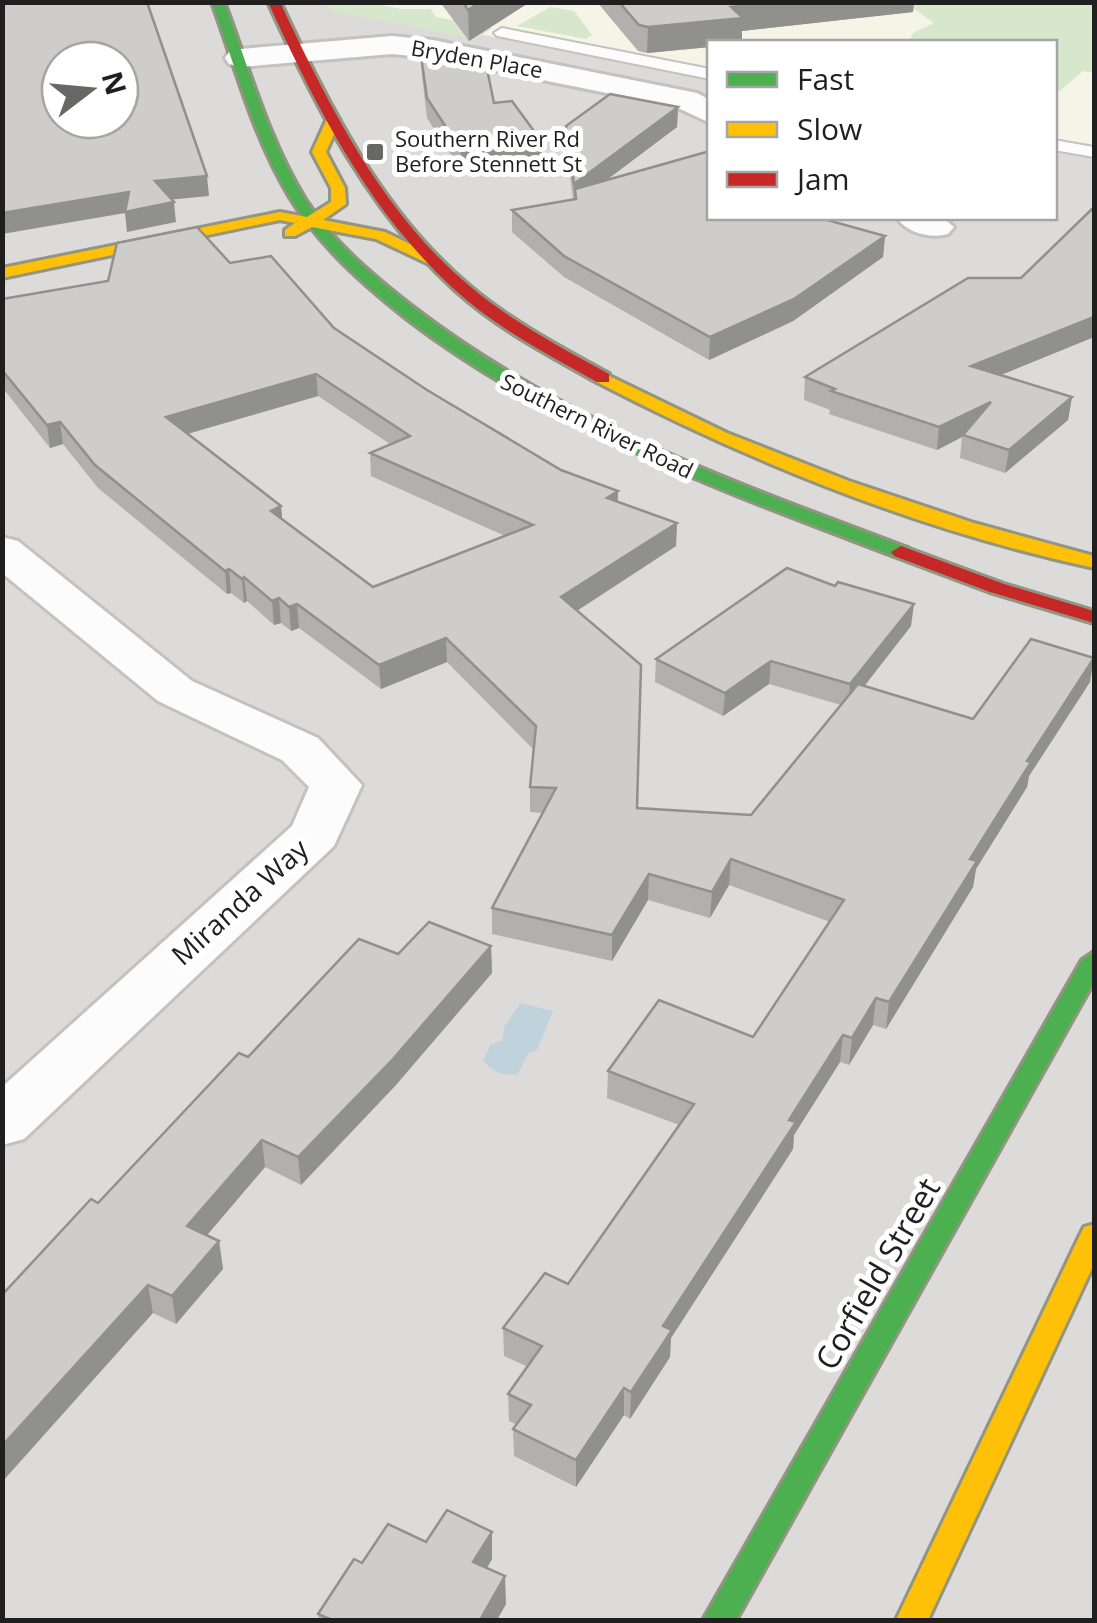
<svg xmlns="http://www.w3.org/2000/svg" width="1097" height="1623" viewBox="0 0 1097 1623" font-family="'Open Sans',sans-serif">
<rect width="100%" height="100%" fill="#edece9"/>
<!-- residential -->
<path fill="#dcdbda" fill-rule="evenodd" d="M 3,3 L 1094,3 L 1094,1620 L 3,1620 ZM 710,42 L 1054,42 L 1054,218 L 710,218 ZM 60,60 L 120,60 L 120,120 L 60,120 Z"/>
<!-- education -->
<polygon fill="#f4f5e6" points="324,3 1094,3 1094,154 1055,146 1054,42 710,42 709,80"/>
<!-- grass -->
<g fill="#d6e7cb">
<polygon points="318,3 372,3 401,9 431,9 436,17 492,28 476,39 337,12"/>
<polygon points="860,3 1094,3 1094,73 1083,71 1055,95 1054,42 910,39 913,33 934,23 913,8"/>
<polygon points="550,7 574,11 592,35 586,39 517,26"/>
</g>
<!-- water -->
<path fill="#c0d3dc" d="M 521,1003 L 553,1011 L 537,1050 L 528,1053 L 518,1074 C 504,1077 492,1072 483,1060 L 491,1044 L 502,1041 L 505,1025 Z"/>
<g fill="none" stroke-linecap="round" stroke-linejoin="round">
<defs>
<g id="lane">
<polygon points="502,28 710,69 710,79 497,36 494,33"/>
<polygon points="1054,140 1094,147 1094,157 1054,150"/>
</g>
<g id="street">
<polygon points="392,36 433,40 697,93 710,100 710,123 676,107 433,58 392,54 240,67 229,64 225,58 229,52 240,49"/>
<path d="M 897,218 L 943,218 L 954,227 L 948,234 C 931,239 907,233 897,218 Z"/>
<polygon points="2,537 18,541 192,681 318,738 362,785 334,846 24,1139 2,1145 2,1087 292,826 309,787 282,760 158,701 2,573"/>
</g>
<g id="fast">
<path d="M 212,2 L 224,2 C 249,68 268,139 305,199 C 333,243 376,279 418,311 C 564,422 737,484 908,548 L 911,552 L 908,556 L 894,556 C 724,491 552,430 406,318 C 363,284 320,246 291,199 C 254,139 236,68 212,2 Z"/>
<polygon points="1094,952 1094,981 736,1620 703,1620 1082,960"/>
</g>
<g id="slow">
<polygon points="333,117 340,121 326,152 345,188 346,204 323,220 385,232 439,258 439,264 429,264 376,239 312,227 295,236 285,236 285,230 295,223 280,220 2,278 2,268 280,212 307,217 331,202 331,188 312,152 326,121"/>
<path d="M 603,373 L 727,433 L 849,481 L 974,523 L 1094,556 L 1094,568 C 922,531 753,463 597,382 L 594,378 Z"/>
<polygon points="1094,1224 1094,1264 928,1620 896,1620 1080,1235 1084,1227"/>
</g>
<g id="jam">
<path d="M 268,2 L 280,2 C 329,106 382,214 472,288 C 514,323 562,348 609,374 L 609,382 L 597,382 C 548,355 497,328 455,290 C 369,212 316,107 268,2 Z"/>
<polygon points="901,546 1004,584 1094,611 1094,623 990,592 894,556 891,552"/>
</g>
</defs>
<!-- lane casing -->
<use href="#lane" stroke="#c3c2c1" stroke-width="4"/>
<!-- street casing -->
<use href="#street" stroke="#c3c2c1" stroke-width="6"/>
<!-- fast casing -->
<use href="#fast" stroke="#929582" stroke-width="6"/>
<!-- slow casing -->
<use href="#slow" stroke="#929582" stroke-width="6"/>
<!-- jam casing -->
<use href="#jam" stroke="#929582" stroke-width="6"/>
<!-- lane -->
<use href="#lane" fill="#fcfcfc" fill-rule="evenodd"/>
<!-- street -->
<use href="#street" fill="#fcfcfc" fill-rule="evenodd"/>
<!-- fast -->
<use href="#fast" fill="#4caf50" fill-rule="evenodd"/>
<!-- slow -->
<use href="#slow" fill="#ffc107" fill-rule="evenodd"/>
<!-- jam -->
<use href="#jam" fill="#c62828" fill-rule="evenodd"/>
</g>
<!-- wall -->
<g fill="#b1b0ae" fill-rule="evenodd">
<polygon points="440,2 530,2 469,41"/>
<polygon points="597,2 914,2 913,12 742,31 710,42 710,47 647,53 638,51"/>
<polygon points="421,56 494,103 542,142 542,162 461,170 427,118 422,76"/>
<polygon points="678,107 677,127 606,180 831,221 885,236 883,257 793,321 709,360 564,277 512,232 512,210 573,199 566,146 566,126"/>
<polygon points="1094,207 1094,337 1001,375 1072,397 1068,420 1005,473 960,458 962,437 937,450 829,414 830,410 804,400 805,377 1021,278"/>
<path d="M 230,263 L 334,328 L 427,390 L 561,470 L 618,491 L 618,502 L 677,523 L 676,546 L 577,611 L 637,808 L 751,815 L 841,705 L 769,684 L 723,716 L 655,682 L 656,659 L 911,626 L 864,686 L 973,719 L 1090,682 L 1029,776 L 1027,787 L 976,869 L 973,887 L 886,1029 L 873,1025 L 849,1065 L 840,1062 L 794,1135 L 793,1149 L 671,1338 L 670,1357 L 630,1419 L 624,1415 L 576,1487 L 514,1456 L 513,1429 L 517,1425 L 509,1421 L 508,1394 L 528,1367 L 504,1356 L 503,1328 L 568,1284 L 679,1125 L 607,1098 L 608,1071 L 753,1037 L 830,922 L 729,885 L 710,918 L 648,900 L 612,961 L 492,934 L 492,908 L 543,813 L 530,812 L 530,787 L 533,749 L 447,662 L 381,689 L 299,628 L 291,631 L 281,623 L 274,625 L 247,601 L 244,603 L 231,593 L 227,594 L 98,488 L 63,444 L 50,448 L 2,387 L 2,299 ZM 318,396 L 390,444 L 370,453 L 371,476 L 505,536 L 373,587 L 282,519 L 281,506 L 188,434 Z"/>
<polygon points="491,946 492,973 395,1086 301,1185 265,1167 207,1235 219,1241 223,1269 176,1324 153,1313 98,1203 398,954"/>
<polygon points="426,1542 492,1559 487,1568 506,1604 497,1620 319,1620 318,1614"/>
</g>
<!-- shaded-wall -->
<g fill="#90908d">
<polygon points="480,2 530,2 469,41 468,10"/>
<polygon points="769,2 914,2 913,12 742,31 742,42 710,42 710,47 647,53 648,27 731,7"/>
<polygon points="678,107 677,127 576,203 575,189 574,205 574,184"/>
<polygon points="542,142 542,162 461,170 461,150"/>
<polygon points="207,176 209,196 157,201 155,181"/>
<polygon points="129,192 174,202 176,222 127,232 125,213 2,234 2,213"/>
<polygon points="885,236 883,257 793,321 709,360 710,337"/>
<polygon points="1094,317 1094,337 969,388 971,366"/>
<polygon points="316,374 318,396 169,439 166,417"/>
<polygon points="1072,397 1068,420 1005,473 1009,450"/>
<polygon points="991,402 962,437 937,450 939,427"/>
<polygon points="60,422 63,444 50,448 47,425"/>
<polygon points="618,491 617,514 607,498"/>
<polygon points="281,506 283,529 271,511"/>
<polygon points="677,523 676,546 561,621 561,597"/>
<polygon points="229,569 231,593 227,594 225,571"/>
<polygon points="244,577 247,601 244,603 242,579"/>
<polygon points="279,598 281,623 274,625 272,601"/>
<polygon points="297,604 299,628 291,631 289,607"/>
<polygon points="914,604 911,626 848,707 850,684"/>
<polygon points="446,638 447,662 381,689 379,665"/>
<polygon points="1094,658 1090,682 1029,776 1027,787 976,869 973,887 886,1029 889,1002 1027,761"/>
<polygon points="771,661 769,684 723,716 725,693"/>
<polygon points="731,859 729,885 710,918 712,892"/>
<polygon points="649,874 648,900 612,961 612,935"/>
<polygon points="491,946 492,973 395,1086 301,1185 298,1157"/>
<polygon points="876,998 873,1025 849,1065 852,1038"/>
<polygon points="843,1035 840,1062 794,1135 793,1149 671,1338 670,1357 630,1419 631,1392 663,1326"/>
<polygon points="262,1140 265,1167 191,1254 187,1226"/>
<polygon points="219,1241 223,1269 176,1324 172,1296"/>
<polygon points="148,1285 153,1313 2,1482 2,1446"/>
<polygon points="624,1388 624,1415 576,1487 576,1460"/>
<polygon points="492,1532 492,1559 474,1590 473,1562"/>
<polygon points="505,1576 506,1604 497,1620 480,1620"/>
</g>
<!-- building -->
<g fill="#cecdca" stroke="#90908d" stroke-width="2.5" fill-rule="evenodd">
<path d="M 2,2 L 147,2 L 207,176 L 155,181 L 174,202 L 125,212 L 129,192 L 2,213 ZM 60,60 L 120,60 L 120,120 L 60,120 Z"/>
<polygon points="463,2 480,2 468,10"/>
<polygon points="619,2 769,2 731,7 743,18 648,27 639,25"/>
<polygon points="421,56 487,69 494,103 512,101 542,142 461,150 427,98"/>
<polygon points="610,94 678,107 574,184 566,126"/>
<polygon points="710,151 710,218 820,218 885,236 794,299 710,337 564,256 512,210 576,199 575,189"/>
<polygon points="1094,207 1094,317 971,366 1072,397 1009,450 963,435 991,402 939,427 831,391 835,389 805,377 968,278 1021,278"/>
<path d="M 197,227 L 230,263 L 271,256 L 334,328 L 427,390 L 561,470 L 618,491 L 607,498 L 677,523 L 561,597 L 641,665 L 637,808 L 751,815 L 858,684 L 973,719 L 1031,639 L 1094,658 L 1027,761 L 1031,762 L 970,859 L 977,861 L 889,1002 L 876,998 L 852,1038 L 843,1035 L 789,1120 L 796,1122 L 663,1326 L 672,1330 L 631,1392 L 624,1388 L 576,1460 L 513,1429 L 531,1405 L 508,1394 L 542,1346 L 503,1328 L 545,1273 L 568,1284 L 694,1104 L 608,1071 L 659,1000 L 753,1037 L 844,900 L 731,859 L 712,892 L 649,874 L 612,935 L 492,908 L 556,788 L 530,787 L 536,726 L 446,638 L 379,665 L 297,604 L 289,607 L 279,598 L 272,601 L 244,577 L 242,579 L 229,569 L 225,571 L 95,465 L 60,422 L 47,425 L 2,370 L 2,299 L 108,281 L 117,243 ZM 316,374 L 410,436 L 370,453 L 533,525 L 373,587 L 271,511 L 281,506 L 166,417 Z"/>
<polygon points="787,568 835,586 838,582 914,604 850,684 771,661 725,693 656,659"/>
<polygon points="429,922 491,946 393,1059 298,1157 262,1140 187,1226 219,1241 172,1296 148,1285 2,1446 2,1295 91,1199 98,1203 239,1053 248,1057 359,939 398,954"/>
<polygon points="447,1510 492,1532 473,1562 505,1576 480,1620 332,1620 318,1614 354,1559 362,1563 388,1524 426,1542"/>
</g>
<!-- markers -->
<rect fill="#676766" stroke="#fff" stroke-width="4" x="365" y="142" width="20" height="20" rx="5"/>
<g text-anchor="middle" stroke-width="10" stroke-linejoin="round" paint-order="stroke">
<!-- far-street labels -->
<g font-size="22" fill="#1f1f1f" stroke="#fff">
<text transform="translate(477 59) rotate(10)" y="8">Bryden Place</text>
<text transform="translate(597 426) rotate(26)" y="8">Southern River Road</text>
</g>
<!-- far-poi labels -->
<g font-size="22" fill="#1f1f1f" stroke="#fff" text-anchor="start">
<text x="395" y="147">Southern River Rd<tspan x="395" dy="25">Before Stennett St</tspan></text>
</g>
<!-- street labels -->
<g font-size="28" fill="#1f1f1f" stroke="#fff">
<text transform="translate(240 902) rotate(-42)" y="10">Miranda Way</text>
</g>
<!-- near-street labels -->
<g font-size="32" fill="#1f1f1f" stroke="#fff">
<text transform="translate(878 1274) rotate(-60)" y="11">Corfield Street</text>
</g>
</g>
<!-- border -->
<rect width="1097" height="1623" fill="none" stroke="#1f1f1f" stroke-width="10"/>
<!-- legend -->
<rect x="707" y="40" width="350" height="180" fill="#ffffff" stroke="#a5a5a5" stroke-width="2.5"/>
<rect x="727" y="72" width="50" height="15" fill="#4caf50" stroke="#a5a5a5" stroke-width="2.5"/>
<text x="797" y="90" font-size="30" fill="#1f1f1f">Fast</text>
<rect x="727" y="122" width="50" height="15" fill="#ffc107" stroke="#a5a5a5" stroke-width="2.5"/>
<text x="797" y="140" font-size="30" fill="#1f1f1f">Slow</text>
<rect x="727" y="172" width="50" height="15" fill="#c62828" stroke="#a5a5a5" stroke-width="2.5"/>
<text x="797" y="190" font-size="30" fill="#1f1f1f">Jam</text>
<!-- north arrow -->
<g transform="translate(90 90) rotate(74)"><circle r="48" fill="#ffffff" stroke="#a5a5a5" stroke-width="2.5"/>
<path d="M0-8L18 38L0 25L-18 38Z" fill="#676766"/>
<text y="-15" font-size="28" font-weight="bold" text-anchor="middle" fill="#1f1f1f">N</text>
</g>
</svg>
